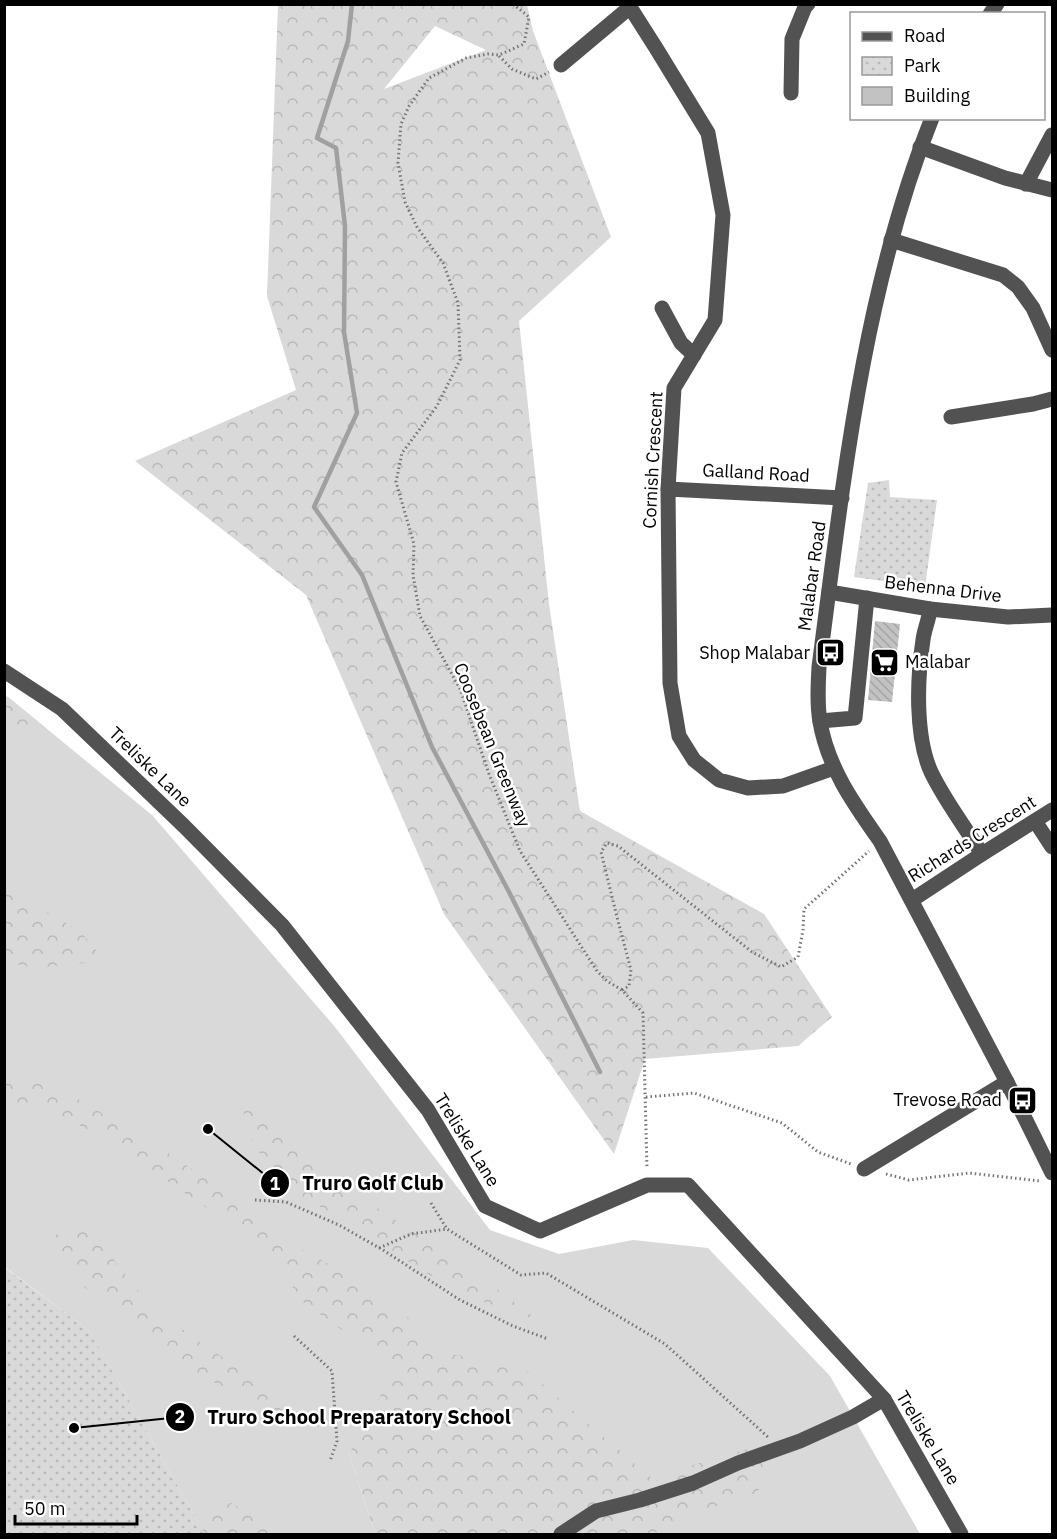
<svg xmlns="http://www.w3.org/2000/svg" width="1057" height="1539" viewBox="0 0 1057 1539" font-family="'IBM Plex Sans',sans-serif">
<defs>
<pattern id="forest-crowns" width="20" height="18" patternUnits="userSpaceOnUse" patternTransform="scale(1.5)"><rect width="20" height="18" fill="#d9d9d9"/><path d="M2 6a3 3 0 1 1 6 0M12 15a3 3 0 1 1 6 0" fill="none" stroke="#b8b8b8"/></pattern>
<pattern id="park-dots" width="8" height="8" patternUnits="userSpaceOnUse" patternTransform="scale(1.5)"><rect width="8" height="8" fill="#d9d9d9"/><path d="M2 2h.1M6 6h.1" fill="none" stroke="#b8b8b8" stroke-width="1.8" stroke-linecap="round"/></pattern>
<pattern id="building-back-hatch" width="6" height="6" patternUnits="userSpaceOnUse" patternTransform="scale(1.5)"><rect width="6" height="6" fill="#c2c2c2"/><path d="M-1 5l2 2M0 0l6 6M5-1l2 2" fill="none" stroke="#a5a5a5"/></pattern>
</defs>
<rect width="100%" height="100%" fill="#fff"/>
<!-- grass -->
<polygon fill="#d9d9d9" points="4,696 8,697 152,815 335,1027 490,1230 559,1254 633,1240 708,1248 830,1376 920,1534 653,1534 673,1497 349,1454 375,1534 205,1534 90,1332 5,1267"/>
<!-- forest -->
<g fill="url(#forest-crowns)" fill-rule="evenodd">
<path d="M 278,5 L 527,5 L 533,31 L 611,237 L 519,321 L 549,604 L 580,811 L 764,914 L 832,1017 L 798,1046 L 645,1059 L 614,1154 L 444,914 L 306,595 L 135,461 L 296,390 L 267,296 ZM 435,26 L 486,50 L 384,89 Z"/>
<polygon points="5,696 8,697 47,729 5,723"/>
<polygon points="4,887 80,931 105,961 34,968 5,962"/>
<polygon points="4,1071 75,1097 168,1153 256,1212 293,1245 366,1284 406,1315 442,1352 525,1369 655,1481 686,1467 754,1447 777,1455 774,1468 755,1495 707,1509 653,1534 375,1534 349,1454 395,1368 300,1300 274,1253 171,1184 107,1138 54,1114 5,1102"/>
<polygon points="260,1105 303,1153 383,1212 471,1269 539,1321 457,1292 277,1180 243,1127 244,1110"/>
<polygon points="69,1228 91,1231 148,1303 194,1338 334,1433 330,1443 236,1393 180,1366 84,1287 40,1243"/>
<polygon points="4,1267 90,1332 198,1523 211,1508 231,1503 264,1521 273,1534 180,1534"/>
</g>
<!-- park -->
<g fill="url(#park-dots)">
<polygon points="889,480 890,497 937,500 925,587 854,577 868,483"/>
<polygon points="4,1267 90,1332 205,1534 5,1534"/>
</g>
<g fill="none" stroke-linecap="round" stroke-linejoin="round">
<!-- stream -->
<polyline stroke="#a0a0a0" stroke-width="4.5" points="352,4 348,41 317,138 336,148 345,226 344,332 357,413 314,507 362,575 432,747 508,890 600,1072"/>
</g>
<!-- building -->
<polygon fill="url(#building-back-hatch)" points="875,621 900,624 892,702 868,700"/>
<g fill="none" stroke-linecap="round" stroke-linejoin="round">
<!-- path -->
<g stroke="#747474" stroke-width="3" stroke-dasharray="1.5 3" stroke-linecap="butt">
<polyline points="513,4 529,17 524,44 499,55 488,54 466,58 429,78 409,106 401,124 398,163 405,202 417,227 443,263 458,303 460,360 437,406 402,453 396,482 414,544 413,575 420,616 460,689 489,774 520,851 597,971 607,981 622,990 643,1013 647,1169"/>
<polyline points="499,56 512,69 536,79 549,72"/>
<polyline points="622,990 629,986 631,970 618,921 601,852 607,843 618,846 752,952 781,967 798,957 803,930 804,909 869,851"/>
<polyline points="646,1097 694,1093 782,1123 818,1152 851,1164"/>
<polyline points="886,1174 909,1180 969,1173 1040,1181"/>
<polyline points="255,1200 286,1202 339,1225 383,1250 460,1300 513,1326 548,1339"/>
<polyline points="431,1203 447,1229"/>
<polyline points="379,1248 411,1234 447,1229 521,1275 546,1273 665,1344 768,1437"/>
<polyline points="294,1336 332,1371 337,1441 330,1461"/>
</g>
<!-- minor -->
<g stroke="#525252" stroke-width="15">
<polyline points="628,4 656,48 708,133 723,215 715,320 674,388 668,489 670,683 679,736 694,760 719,780 748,788 783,786 834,768"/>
<polyline points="990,14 997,4"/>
<polyline points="561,65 629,8"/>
<polyline points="791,93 792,39 805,7 808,4"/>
<path d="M 932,118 C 863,290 843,484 819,667 C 818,686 817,704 820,722 C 828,768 854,804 880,841 L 1007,1082 L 1052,1173"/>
<polyline points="920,147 1005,178 1052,190"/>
<polyline points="1026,184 1052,135"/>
<polyline points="891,240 1003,275 1018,287 1033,308 1052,350"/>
<polyline points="662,308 681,343 694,355"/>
<polyline points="951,417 1033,404 1052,399"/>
<polyline points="668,489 842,498"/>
<polyline points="829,592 930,609 1008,617 1052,615"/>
<path d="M 930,609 C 929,620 924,630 923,640 C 917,679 915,736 931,772 C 945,801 965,827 982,854"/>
<polyline points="4,671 62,709 184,826 282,925 428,1110 485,1206 540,1231 647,1185 688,1185 884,1399 961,1534"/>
<polyline points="820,721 855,718 867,598"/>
<polyline points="1035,821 1052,847"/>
<polyline points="912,900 982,854 1052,810"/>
<polyline points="864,1169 1007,1082"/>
<polyline points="561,1534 596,1511 640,1500 693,1483 738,1463 800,1441 853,1417 884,1399"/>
</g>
</g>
<!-- icons -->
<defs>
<symbol id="bus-square" viewBox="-11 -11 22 22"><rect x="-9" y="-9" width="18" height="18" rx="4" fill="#000" stroke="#fff"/><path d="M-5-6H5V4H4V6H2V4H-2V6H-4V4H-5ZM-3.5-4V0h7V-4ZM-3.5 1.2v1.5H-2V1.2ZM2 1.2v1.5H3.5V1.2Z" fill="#fff"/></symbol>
<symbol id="supermarket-square" viewBox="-11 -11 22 22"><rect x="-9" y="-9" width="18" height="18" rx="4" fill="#000" stroke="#fff"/><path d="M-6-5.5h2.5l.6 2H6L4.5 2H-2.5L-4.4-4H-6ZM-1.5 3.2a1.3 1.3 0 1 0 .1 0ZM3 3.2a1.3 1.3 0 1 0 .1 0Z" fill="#fff"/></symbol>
</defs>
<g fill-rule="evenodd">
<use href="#bus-square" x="814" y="636" width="33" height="33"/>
<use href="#supermarket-square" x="868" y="646" width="33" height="33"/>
<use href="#bus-square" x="1006" y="1084" width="33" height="33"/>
</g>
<g text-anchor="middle" stroke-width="5" stroke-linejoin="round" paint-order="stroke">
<!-- street labels -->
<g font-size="18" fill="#000" stroke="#fff">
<text transform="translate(653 460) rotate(-87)" y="6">Cornish Crescent</text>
<text transform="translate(756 473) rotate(3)" y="6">Galland Road</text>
<text transform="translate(812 576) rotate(-82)" y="6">Malabar Road</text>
<text transform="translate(943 589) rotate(7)" y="6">Behenna Drive</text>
<text transform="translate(492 745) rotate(68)" y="6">Coosebean Greenway</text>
<text transform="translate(150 767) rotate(44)" y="6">Treliske Lane</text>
<text transform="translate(972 839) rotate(-32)" y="6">Richards Crescent</text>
<text transform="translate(467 1140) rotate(58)" y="6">Treliske Lane</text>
<text transform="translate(928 1438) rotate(59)" y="6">Treliske Lane</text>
</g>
<!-- poi labels -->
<g font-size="18" fill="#000" stroke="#fff" text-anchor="end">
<text x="810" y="659">Shop Malabar</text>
<text x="905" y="668" text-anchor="start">Malabar</text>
<text x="1002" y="1106">Trevose Road</text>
</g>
</g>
<!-- callouts -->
<path fill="none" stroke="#000" stroke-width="2" d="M208 1129L275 1183M74 1428L180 1417"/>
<g fill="#000" stroke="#fff" stroke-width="2">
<circle cx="208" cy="1129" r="6"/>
<circle cx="74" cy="1428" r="6"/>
<circle cx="275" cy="1183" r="15"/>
<circle cx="180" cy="1417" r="15"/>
</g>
<g font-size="18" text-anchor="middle" font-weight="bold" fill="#fff">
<text x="275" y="1190">1</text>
<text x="180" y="1423">2</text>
</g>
<g font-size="20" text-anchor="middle" font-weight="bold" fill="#000" stroke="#fff" stroke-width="5" stroke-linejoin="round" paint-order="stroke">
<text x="373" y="1190">Truro Golf Club</text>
<text x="359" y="1424">Truro School Preparatory School</text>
</g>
<!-- border -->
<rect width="1057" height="1539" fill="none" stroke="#000000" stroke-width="12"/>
<!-- legend -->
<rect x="850" y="12" width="195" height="108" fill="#ffffff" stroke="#999999" stroke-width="1.5"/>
<rect x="862" y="32" width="30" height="9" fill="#525252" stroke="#999999" stroke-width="1.5"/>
<text x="904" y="42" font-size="18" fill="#000000">Road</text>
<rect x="862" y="57" width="30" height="18" fill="url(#park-dots)" stroke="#999999" stroke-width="1.5"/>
<text x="904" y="72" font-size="18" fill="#000000">Park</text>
<rect x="862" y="87" width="30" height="18" fill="#c2c2c2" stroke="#999999" stroke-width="1.5"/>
<text x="904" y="102" font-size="18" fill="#000000">Building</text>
<!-- scale -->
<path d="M15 1515v9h122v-9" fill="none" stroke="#000000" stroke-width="3"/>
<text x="24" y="1515" font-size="18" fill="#000000" stroke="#ffffff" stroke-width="4.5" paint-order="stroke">50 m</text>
</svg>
